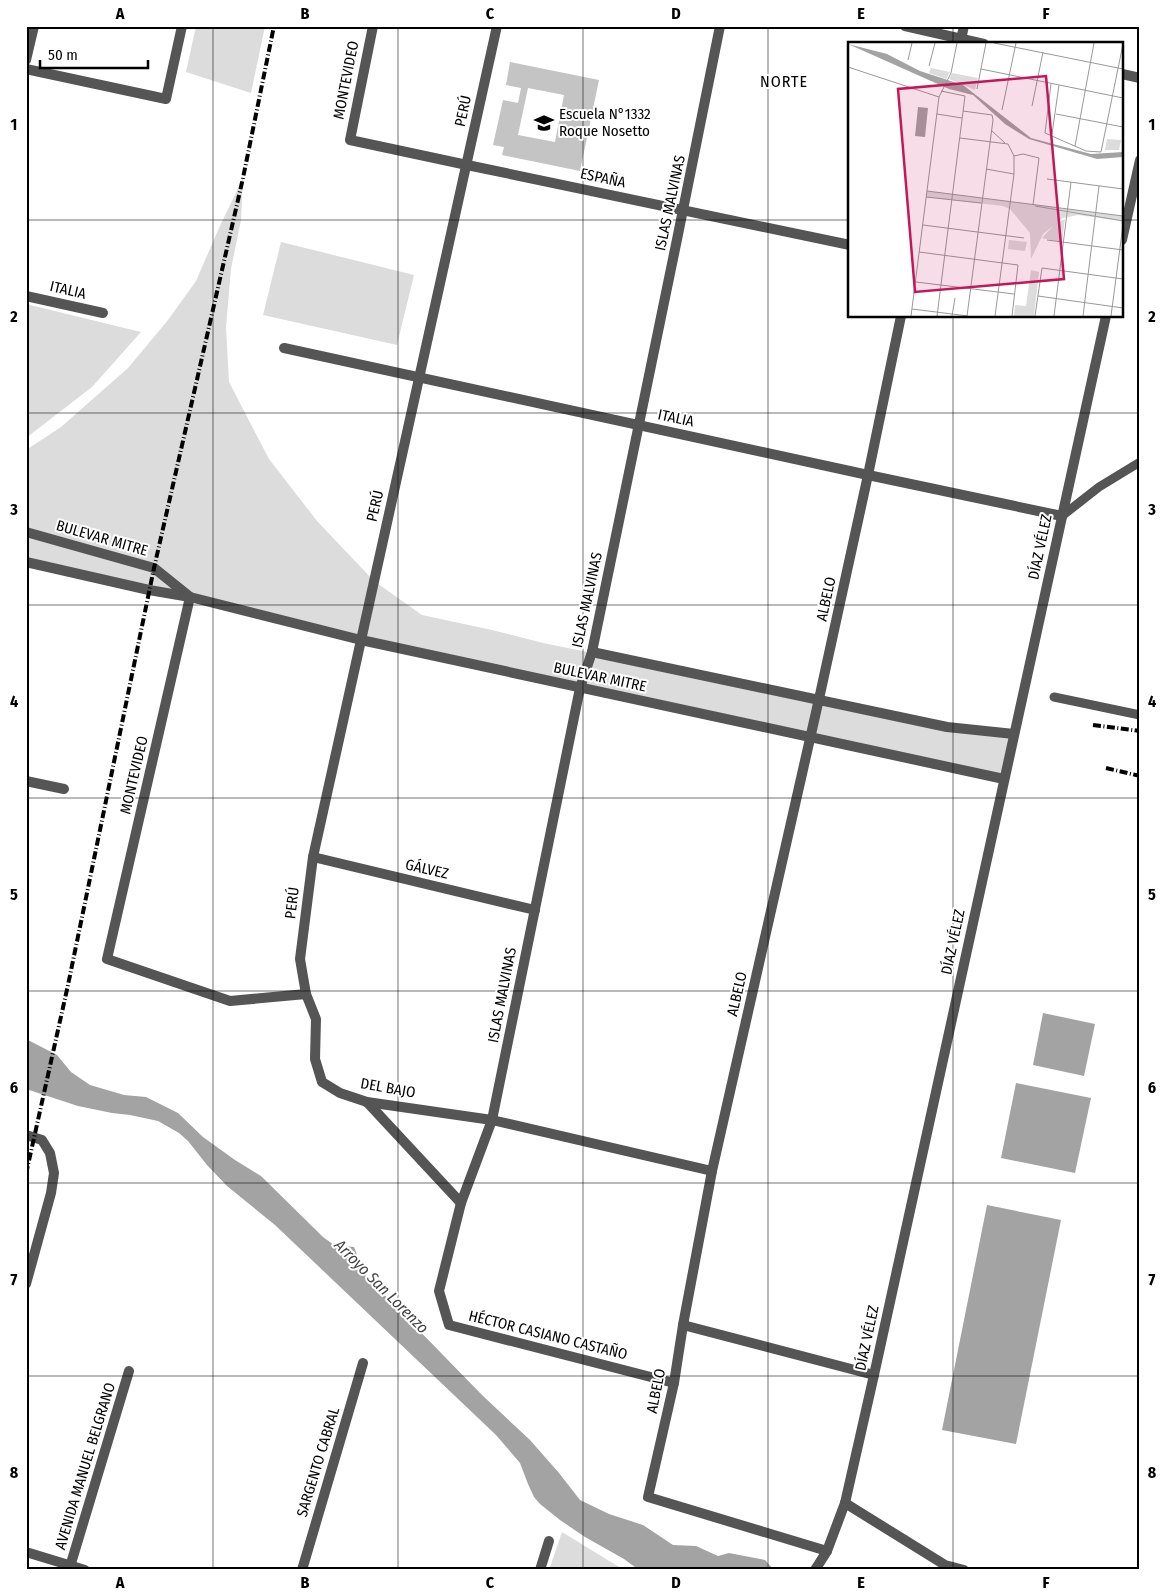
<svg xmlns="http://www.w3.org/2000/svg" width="1166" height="1596" viewBox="0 0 1166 1596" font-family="'Fira Sans Condensed',sans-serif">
<rect width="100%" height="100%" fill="#fff"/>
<!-- green -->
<g fill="#dcdcdc">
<polygon points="196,26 265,26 251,93 186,72"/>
<polygon points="243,178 241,220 231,269 226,327 229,382 269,459 317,521 374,581 422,615 492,630 543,643 819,699 1014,734 1004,779 26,562 26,450 61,427 128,368 168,320 196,281 219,228"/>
<polygon points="281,242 414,275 397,345 263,315"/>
<polygon points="26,304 141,332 92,387 26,438"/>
<polygon points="562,1532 624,1570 549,1570"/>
</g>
<!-- water -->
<g fill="#a3a3a3">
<polygon points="1043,1013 1095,1024 1084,1076 1033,1065"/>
<polygon points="26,1039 57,1055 71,1072 90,1085 124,1095 146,1097 178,1113 203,1137 235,1160 261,1176 323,1237 334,1245 354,1247 365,1275 482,1395 530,1440 559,1473 580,1500 609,1514 643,1525 673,1545 696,1546 718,1556 729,1553 765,1560 774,1570 639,1570 624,1559 585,1537 560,1520 540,1504 534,1497 528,1484 520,1463 496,1435 275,1225 227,1186 207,1165 188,1141 179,1133 158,1121 130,1115 112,1113 78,1106 26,1089"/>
<polygon points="1016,1083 1091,1098 1075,1173 1001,1158"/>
<polygon points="987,1205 1061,1220 1016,1444 942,1430"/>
</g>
<!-- building -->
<path fill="#c4c4c4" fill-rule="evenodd" d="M 510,62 L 599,80 L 580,171 L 502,155 L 504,147 L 493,145 L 503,100 L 518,103 L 521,88 L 506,85 ZM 528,88 L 564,95 L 555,142 L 518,135 Z"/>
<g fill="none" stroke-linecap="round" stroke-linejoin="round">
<!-- service -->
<g stroke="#555" stroke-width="9">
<polyline points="1062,516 1099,487 1140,462"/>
<polyline points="1054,697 1140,715"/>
</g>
<!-- minor -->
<g stroke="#555" stroke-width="10">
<polyline points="373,26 350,140 467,165 850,245"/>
<polyline points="905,26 984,44"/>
<polyline points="960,44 964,26"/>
<polyline points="26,60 34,26"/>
<polyline points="26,69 166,99 182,26"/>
<polyline points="1122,74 1140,78"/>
<polyline points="1122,240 1140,160"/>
<polyline points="26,296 103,313"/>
<polyline points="284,348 868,475 1062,516"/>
<polyline points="26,532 154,568 190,597 107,959 230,1001 306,994 316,1019 315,1059 322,1082 340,1093 367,1102 492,1120 712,1171"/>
<polyline points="592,652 947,727 1014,734"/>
<polyline points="26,781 64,789"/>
<polyline points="313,857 535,910"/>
<polyline points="306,994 300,959 313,857 497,26"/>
<polyline points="367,1102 461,1203"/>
<polyline points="26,1135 42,1140 50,1153 54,1173 51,1193 26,1284"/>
<polyline points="683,1325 874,1375"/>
<path d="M 674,1383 L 449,1325 L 439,1291 L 461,1203 L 492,1120 L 580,688 L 592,652 C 634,444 679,235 720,26"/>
<polyline points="845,1503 945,1565 964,1570"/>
<polyline points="827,1551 648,1497 674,1383 683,1325 712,1171 819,699 868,475 901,316"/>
<polyline points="26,1552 85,1570"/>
<polyline points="69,1570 129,1371"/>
<polyline points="302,1570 363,1363"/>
<polyline points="540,1570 549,1541"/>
<polyline points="815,1570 827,1551 845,1503 874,1375 1106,316"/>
</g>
<!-- tertiary -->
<polyline stroke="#555" stroke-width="10" points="26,562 149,590 190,597 361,640 1004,779"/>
<!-- rail -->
<g stroke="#000" stroke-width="4" stroke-dasharray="8 2.5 1 2.5" stroke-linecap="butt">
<polyline points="1093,725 1140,731"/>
<polyline points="1106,768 1140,776"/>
<polyline points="26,1174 68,985 154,568 243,178 274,26"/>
</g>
</g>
<!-- grid -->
<path fill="none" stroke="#000" stroke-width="1" stroke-opacity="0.55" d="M 213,26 L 213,1570M 398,26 L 398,1570M 583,26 L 583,1570M 768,26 L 768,1570M 953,26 L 953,44M 26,220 L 850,220M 1122,220 L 1140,220M 953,316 L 953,1570M 26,413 L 1140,413M 26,605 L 1140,605M 26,798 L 1140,798M 26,991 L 1140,991M 26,1183 L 1140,1183M 26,1376 L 1140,1376"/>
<!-- icons -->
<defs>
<symbol id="school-bare" viewBox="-9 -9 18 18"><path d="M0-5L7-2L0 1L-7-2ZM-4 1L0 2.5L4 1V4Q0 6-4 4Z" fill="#000" stroke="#fff" stroke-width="2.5" paint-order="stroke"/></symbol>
</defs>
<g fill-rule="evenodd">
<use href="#school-bare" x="530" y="109" width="28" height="28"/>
</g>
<g text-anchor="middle" stroke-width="4" stroke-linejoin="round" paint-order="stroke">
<!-- street labels -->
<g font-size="15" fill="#000" stroke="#fff">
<text transform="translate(346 80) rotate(-79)" y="5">MONTEVIDEO</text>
<text transform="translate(463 111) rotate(-78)" y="5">PERÚ</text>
<text transform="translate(603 178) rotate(12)" y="5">ESPAÑA</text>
<text transform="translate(670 203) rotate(-78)" y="5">ISLAS MALVINAS</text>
<text transform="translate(68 290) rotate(13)" y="5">ITALIA</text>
<text transform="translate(676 418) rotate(12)" y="5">ITALIA</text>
<text transform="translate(375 506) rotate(-77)" y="5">PERÚ</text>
<text transform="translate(102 538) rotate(16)" y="5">BULEVAR MITRE</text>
<text transform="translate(1040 547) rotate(-78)" y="5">DÍAZ VÉLEZ</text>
<text transform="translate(826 599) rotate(-78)" y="5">ALBELO</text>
<text transform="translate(587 600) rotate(-78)" y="5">ISLAS MALVINAS</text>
<text transform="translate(600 677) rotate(12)" y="5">BULEVAR MITRE</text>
<text transform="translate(134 775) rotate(-77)" y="5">MONTEVIDEO</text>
<text transform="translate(427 869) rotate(13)" y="5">GÁLVEZ</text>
<text transform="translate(292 903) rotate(-83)" y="5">PERÚ</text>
<text transform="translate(953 942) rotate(-78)" y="5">DÍAZ VÉLEZ</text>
<text transform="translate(737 994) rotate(-77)" y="5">ALBELO</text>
<text transform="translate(502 995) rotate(-79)" y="5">ISLAS MALVINAS</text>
<text transform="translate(388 1088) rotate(10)" y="5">DEL BAJO</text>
<text transform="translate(548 1335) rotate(14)" y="5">HÉCTOR CASIANO CASTAÑO</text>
<text transform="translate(867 1338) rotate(-78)" y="5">DÍAZ VÉLEZ</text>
<text transform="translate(656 1391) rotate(-79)" y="5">ALBELO</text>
<text transform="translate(318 1462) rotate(-73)" y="5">SARGENTO CABRAL</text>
<text transform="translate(85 1466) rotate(-73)" y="5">AVENIDA MANUEL BELGRANO</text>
</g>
<!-- poi labels -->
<g font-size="15" fill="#000" stroke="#fff" text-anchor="start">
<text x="559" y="119">Escuela N°1332<tspan x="559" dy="17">Roque Nosetto</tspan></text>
</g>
<!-- neighbourhood labels -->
<g font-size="16" letter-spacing="1" fill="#000" stroke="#fff">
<text x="784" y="87">NORTE</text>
</g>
<!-- water labels -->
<g font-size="16" font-style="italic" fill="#444" stroke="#fff">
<text transform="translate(382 1286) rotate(45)" y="6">Arroyo San Lorenzo</text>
</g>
</g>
<!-- overview -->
<g transform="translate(848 42)">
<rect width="275" height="275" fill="#fff"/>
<path d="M 83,26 L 102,30 L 98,37 L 81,31 ZM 104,31 L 130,36 L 127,48 L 101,37 ZM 259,97 L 273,98 L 271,108 L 257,108 ZM 79,149 L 275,174 L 275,179 L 230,173 L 215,176 L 195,192 L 183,217 L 182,191 L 162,167 L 155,164 L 78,155 ZM 217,177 L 214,200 L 194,196 L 208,181 ZM 161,198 L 179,200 L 177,209 L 160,207 ZM 183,228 L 191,230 L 186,274 L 166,274 L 167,263 L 178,264 Z" fill="#dcdcdc"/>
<path d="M 0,2 L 39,12 L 72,29 L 115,43 L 183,96 L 243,112 L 275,110 L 275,115 L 249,117 L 181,97 L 157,82 L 125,53 L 101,47 ZM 70,65 L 80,66 L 77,95 L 67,94 Z" fill="#a3a3a3"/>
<path fill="none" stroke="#999" stroke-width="1" d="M 146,1 L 275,27M 60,18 L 64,1M 81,24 L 87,1M 0,25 L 91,55M 133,27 L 275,56M 203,42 L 197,91 L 238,109 L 253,110 L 275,2M 129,47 L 138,1M 184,64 L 195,10M 154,68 L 168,1M 115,69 L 144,73 L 145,78 L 119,274M 89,72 L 114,76M 208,72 L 275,85M 144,89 L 157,101M 204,92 L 211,43M 112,96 L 160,102 L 166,114 L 175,112 L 191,116 L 185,163M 227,104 L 246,1M 138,127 L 166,132M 199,137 L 275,147M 79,149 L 275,174M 78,155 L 133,161M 187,164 L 275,179M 75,183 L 176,196M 199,198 L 275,208M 71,210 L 170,223 L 164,274M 68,240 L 166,252M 190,254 L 275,266M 64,267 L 120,274M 63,274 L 91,55 L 103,31 L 109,1M 89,274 L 117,54 L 93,49M 104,274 L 107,256M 147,274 L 166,132 L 166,114M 187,274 L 194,226 L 275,237M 206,274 L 223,140M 235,274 L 251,144M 263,274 L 275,183"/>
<path fill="#c2185b" fill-opacity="0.15" stroke="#c2185b" stroke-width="2.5" d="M 198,34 L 216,237 L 67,250 L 50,47 Z"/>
<rect width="275" height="275" fill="none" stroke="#000" stroke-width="2.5"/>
</g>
<!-- border -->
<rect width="1166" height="1596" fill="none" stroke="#ffffff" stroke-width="55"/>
<!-- scale -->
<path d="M40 60v8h108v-8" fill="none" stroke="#000000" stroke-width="2.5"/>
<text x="48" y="60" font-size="15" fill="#000000" stroke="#ffffff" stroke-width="4" paint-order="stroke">50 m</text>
<rect x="28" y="28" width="1110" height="1540" fill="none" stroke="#000" stroke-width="2"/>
<g font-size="16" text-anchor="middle" font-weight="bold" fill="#000">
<text x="120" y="19">A</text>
<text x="305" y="19">B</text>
<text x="490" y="19">C</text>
<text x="676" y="19">D</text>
<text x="861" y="19">E</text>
<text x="1046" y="19">F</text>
<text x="14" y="130">1</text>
<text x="1152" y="130">1</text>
<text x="14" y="322">2</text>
<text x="1152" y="322">2</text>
<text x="14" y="515">3</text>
<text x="1152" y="515">3</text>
<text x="14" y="707">4</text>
<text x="1152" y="707">4</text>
<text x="14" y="900">5</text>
<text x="1152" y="900">5</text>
<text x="14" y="1093">6</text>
<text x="1152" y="1093">6</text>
<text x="14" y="1285">7</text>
<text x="1152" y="1285">7</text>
<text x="14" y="1478">8</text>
<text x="1152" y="1478">8</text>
<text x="120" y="1588">A</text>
<text x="305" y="1588">B</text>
<text x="490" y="1588">C</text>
<text x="676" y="1588">D</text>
<text x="861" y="1588">E</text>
<text x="1046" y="1588">F</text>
</g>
</svg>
